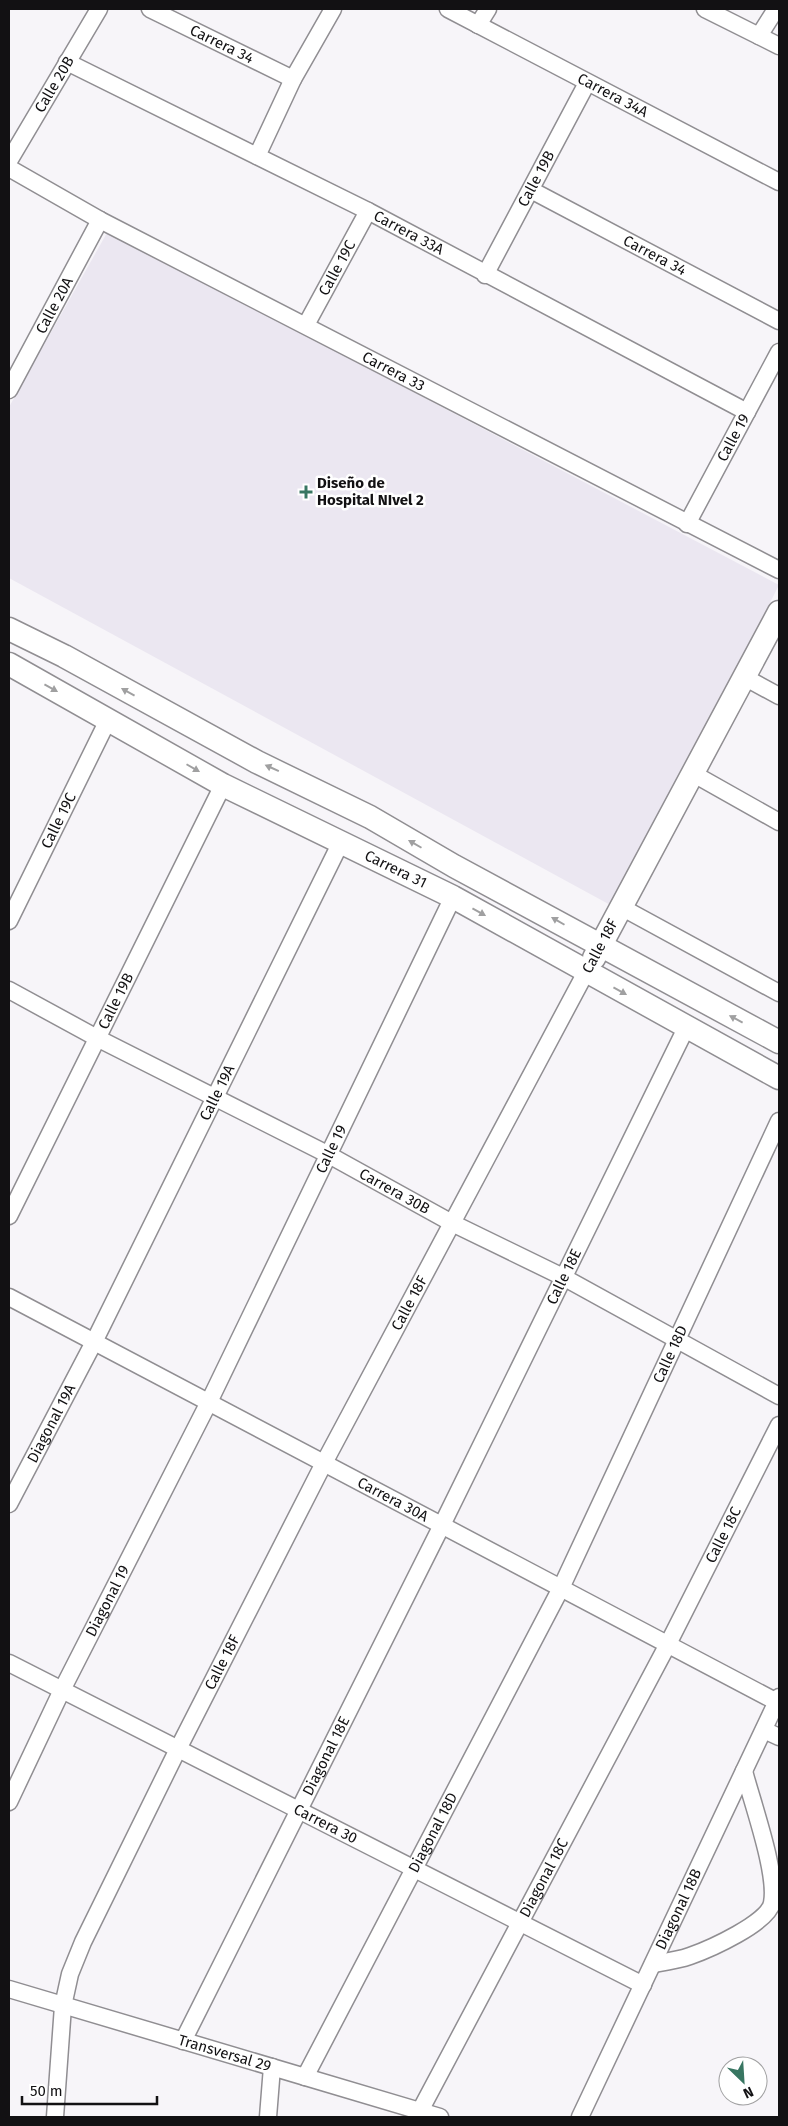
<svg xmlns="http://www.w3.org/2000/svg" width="788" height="2126" viewBox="0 0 788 2126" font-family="'Fira Sans',sans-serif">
<rect width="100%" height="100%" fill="#f7f5f9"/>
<!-- built -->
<polygon fill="#ebe7f1" points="108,231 779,585 614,907 9,578 9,407"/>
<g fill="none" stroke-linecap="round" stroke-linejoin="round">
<defs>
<g id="street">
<path id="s1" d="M 150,9 L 293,79"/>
<path id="s2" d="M 448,9 L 779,182"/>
<polyline points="705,9 779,46"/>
<polyline points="478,25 488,9"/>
<polyline points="759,36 776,9"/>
<path id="s3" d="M 67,62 L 368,211 L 747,412"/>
<polyline points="257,156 293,79 333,9"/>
<path id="s4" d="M 9,161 L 99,9"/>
<path id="s5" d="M 9,168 L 100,220 L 779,570"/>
<path id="s6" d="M 531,190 L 779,321"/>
<path id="s7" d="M 485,275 L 587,83"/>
<path id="s8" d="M 306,325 L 368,211"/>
<path id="s9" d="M 9,390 L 100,220"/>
<path id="s10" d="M 687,524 L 779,352"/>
<polyline points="744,677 779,696"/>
<polyline points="692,773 779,822"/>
<polyline points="621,907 779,993"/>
<path id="s11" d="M 9,921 L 108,720"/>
<path id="s12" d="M 9,990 L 97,1038 L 329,1155 L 452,1223 L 563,1277 L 779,1396"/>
<path id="s13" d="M 9,1216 L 223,785"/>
<path id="s14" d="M 9,1297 L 777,1702"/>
<path id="s15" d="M 9,1504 L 94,1342 L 341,842"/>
<path id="s16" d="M 9,1663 L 643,1985"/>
<polyline points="764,1730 779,1737"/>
<path id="s17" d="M 9,1802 L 62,1690 L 209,1402 L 453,897"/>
<path d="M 653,1964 C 665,1962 679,1960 690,1956 C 710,1949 768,1923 772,1903 C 778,1874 752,1802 744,1771"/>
<path id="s18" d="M 9,1989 L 440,2117"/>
<path id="s19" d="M 183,2041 L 442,1525 L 686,1028"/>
<path id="s20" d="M 305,2077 L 561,1588 L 779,1121"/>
<path id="s21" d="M 420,2111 L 668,1644 L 779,1425"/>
<path id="s22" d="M 55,2117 L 63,2006 L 70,1974 L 83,1942 L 178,1749 L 324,1463 L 586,972"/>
<polyline points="268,2117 272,2067"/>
<path id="s23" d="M 580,2117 L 779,1697"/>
</g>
<g id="secondary">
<polyline points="9,629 64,656 257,762 370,817 454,866 779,1042"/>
<path id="s24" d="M 9,664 L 223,785 L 453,897 L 779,1078"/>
<polyline points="594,958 779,612"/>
</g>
</defs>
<!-- street casing -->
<use href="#street" stroke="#908e92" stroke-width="19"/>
<!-- secondary casing -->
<use href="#secondary" stroke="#908e92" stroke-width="25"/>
<!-- street -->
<use href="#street" stroke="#fff" stroke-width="16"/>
<!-- secondary -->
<use href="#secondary" stroke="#fff" stroke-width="22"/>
</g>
<!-- one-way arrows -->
<defs><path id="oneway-solid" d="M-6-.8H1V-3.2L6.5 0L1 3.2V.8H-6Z" transform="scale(1.25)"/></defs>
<g fill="#a0a0a1">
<use href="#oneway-solid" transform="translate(51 688) rotate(29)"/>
<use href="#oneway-solid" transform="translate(128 692) rotate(-151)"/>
<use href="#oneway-solid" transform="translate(193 768) rotate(30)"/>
<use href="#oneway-solid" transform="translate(272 768) rotate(-156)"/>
<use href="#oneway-solid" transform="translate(415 844) rotate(-150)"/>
<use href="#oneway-solid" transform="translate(479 912) rotate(29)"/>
<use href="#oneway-solid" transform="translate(558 921) rotate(-150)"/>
<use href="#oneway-solid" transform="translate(620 991) rotate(29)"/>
<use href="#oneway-solid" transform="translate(736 1019) rotate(-152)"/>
</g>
<!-- markers -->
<path fill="#387662" stroke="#fff" stroke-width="2" d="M303.5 484.5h5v5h5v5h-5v5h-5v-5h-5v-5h5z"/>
<g text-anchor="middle" stroke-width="5" stroke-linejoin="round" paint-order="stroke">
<!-- street labels -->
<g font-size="15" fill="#121113" stroke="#fff">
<text dy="5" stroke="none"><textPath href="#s1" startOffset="80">Carrera 34</textPath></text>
<text dy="5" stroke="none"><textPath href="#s4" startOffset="89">Calle 20B</textPath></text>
<text dy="5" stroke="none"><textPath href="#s2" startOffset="186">Carrera 34A</textPath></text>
<text dy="5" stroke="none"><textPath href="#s7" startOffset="109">Calle 19B</textPath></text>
<text dy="5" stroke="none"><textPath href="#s3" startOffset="382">Carrera 33A</textPath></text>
<text dy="5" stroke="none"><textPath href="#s6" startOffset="140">Carrera 34</textPath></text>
<text dy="5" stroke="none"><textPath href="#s8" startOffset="65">Calle 19C</textPath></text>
<text dy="5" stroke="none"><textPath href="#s9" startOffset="96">Calle 20A</textPath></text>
<text dy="5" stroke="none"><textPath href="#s5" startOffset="435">Carrera 33</textPath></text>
<text dy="5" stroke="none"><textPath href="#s10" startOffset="98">Calle 19</textPath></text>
<text dy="5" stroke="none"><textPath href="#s11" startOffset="112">Calle 19C</textPath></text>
<text dy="5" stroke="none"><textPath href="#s24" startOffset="438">Carrera 31</textPath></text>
<text transform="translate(600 946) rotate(-62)" y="5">Calle 18F</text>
<text dy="5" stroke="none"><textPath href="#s13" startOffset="240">Calle 19B</textPath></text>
<text dy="5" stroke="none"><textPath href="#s15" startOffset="461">Calle 19A</textPath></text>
<text dy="5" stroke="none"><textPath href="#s17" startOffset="728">Calle 19</textPath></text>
<text dy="5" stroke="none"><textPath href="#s12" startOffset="435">Carrera 30B</textPath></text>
<text dy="5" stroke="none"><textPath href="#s19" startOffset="854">Calle 18E</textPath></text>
<text dy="5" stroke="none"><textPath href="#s22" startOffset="896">Calle 18F</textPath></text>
<text dy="5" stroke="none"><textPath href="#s20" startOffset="810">Calle 18D</textPath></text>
<text dy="5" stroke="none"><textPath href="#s15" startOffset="91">Diagonal 19A</textPath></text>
<text dy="5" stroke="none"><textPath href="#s14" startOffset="434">Carrera 30A</textPath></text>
<text dy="5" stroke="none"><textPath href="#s21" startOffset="651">Calle 18C</textPath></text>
<text dy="5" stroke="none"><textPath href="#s17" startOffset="224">Diagonal 19</textPath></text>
<text dy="5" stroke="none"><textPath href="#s22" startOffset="491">Calle 18F</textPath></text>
<text dy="5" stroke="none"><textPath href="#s19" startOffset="319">Diagonal 18E</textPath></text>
<text dy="5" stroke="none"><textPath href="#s16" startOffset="355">Carrera 30</textPath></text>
<text dy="5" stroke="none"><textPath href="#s20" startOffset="276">Diagonal 18D</textPath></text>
<text dy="5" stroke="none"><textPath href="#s21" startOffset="264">Diagonal 18C</textPath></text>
<text dy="5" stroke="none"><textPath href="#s23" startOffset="230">Diagonal 18B</textPath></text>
<text dy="5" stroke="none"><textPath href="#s18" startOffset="225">Transversal 29</textPath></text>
</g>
<!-- poi labels -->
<g font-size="15" font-weight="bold" fill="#121113" stroke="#fff" text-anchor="start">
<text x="317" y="488">Diseño de<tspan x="317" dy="17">Hospital NIvel 2</tspan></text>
</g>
</g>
<!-- border -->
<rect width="788" height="2126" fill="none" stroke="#121113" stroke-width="20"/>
<!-- north arrow -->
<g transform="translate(743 2081) rotate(155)"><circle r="24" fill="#ffffff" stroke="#a0a0a1"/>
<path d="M0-4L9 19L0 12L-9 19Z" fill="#387662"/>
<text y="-8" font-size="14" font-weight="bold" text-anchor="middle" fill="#121113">N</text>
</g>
<!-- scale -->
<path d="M22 2096v8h135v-8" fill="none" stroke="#121113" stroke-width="2.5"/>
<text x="30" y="2096" font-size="15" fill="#121113" stroke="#ffffff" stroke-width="4" paint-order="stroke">50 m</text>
</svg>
